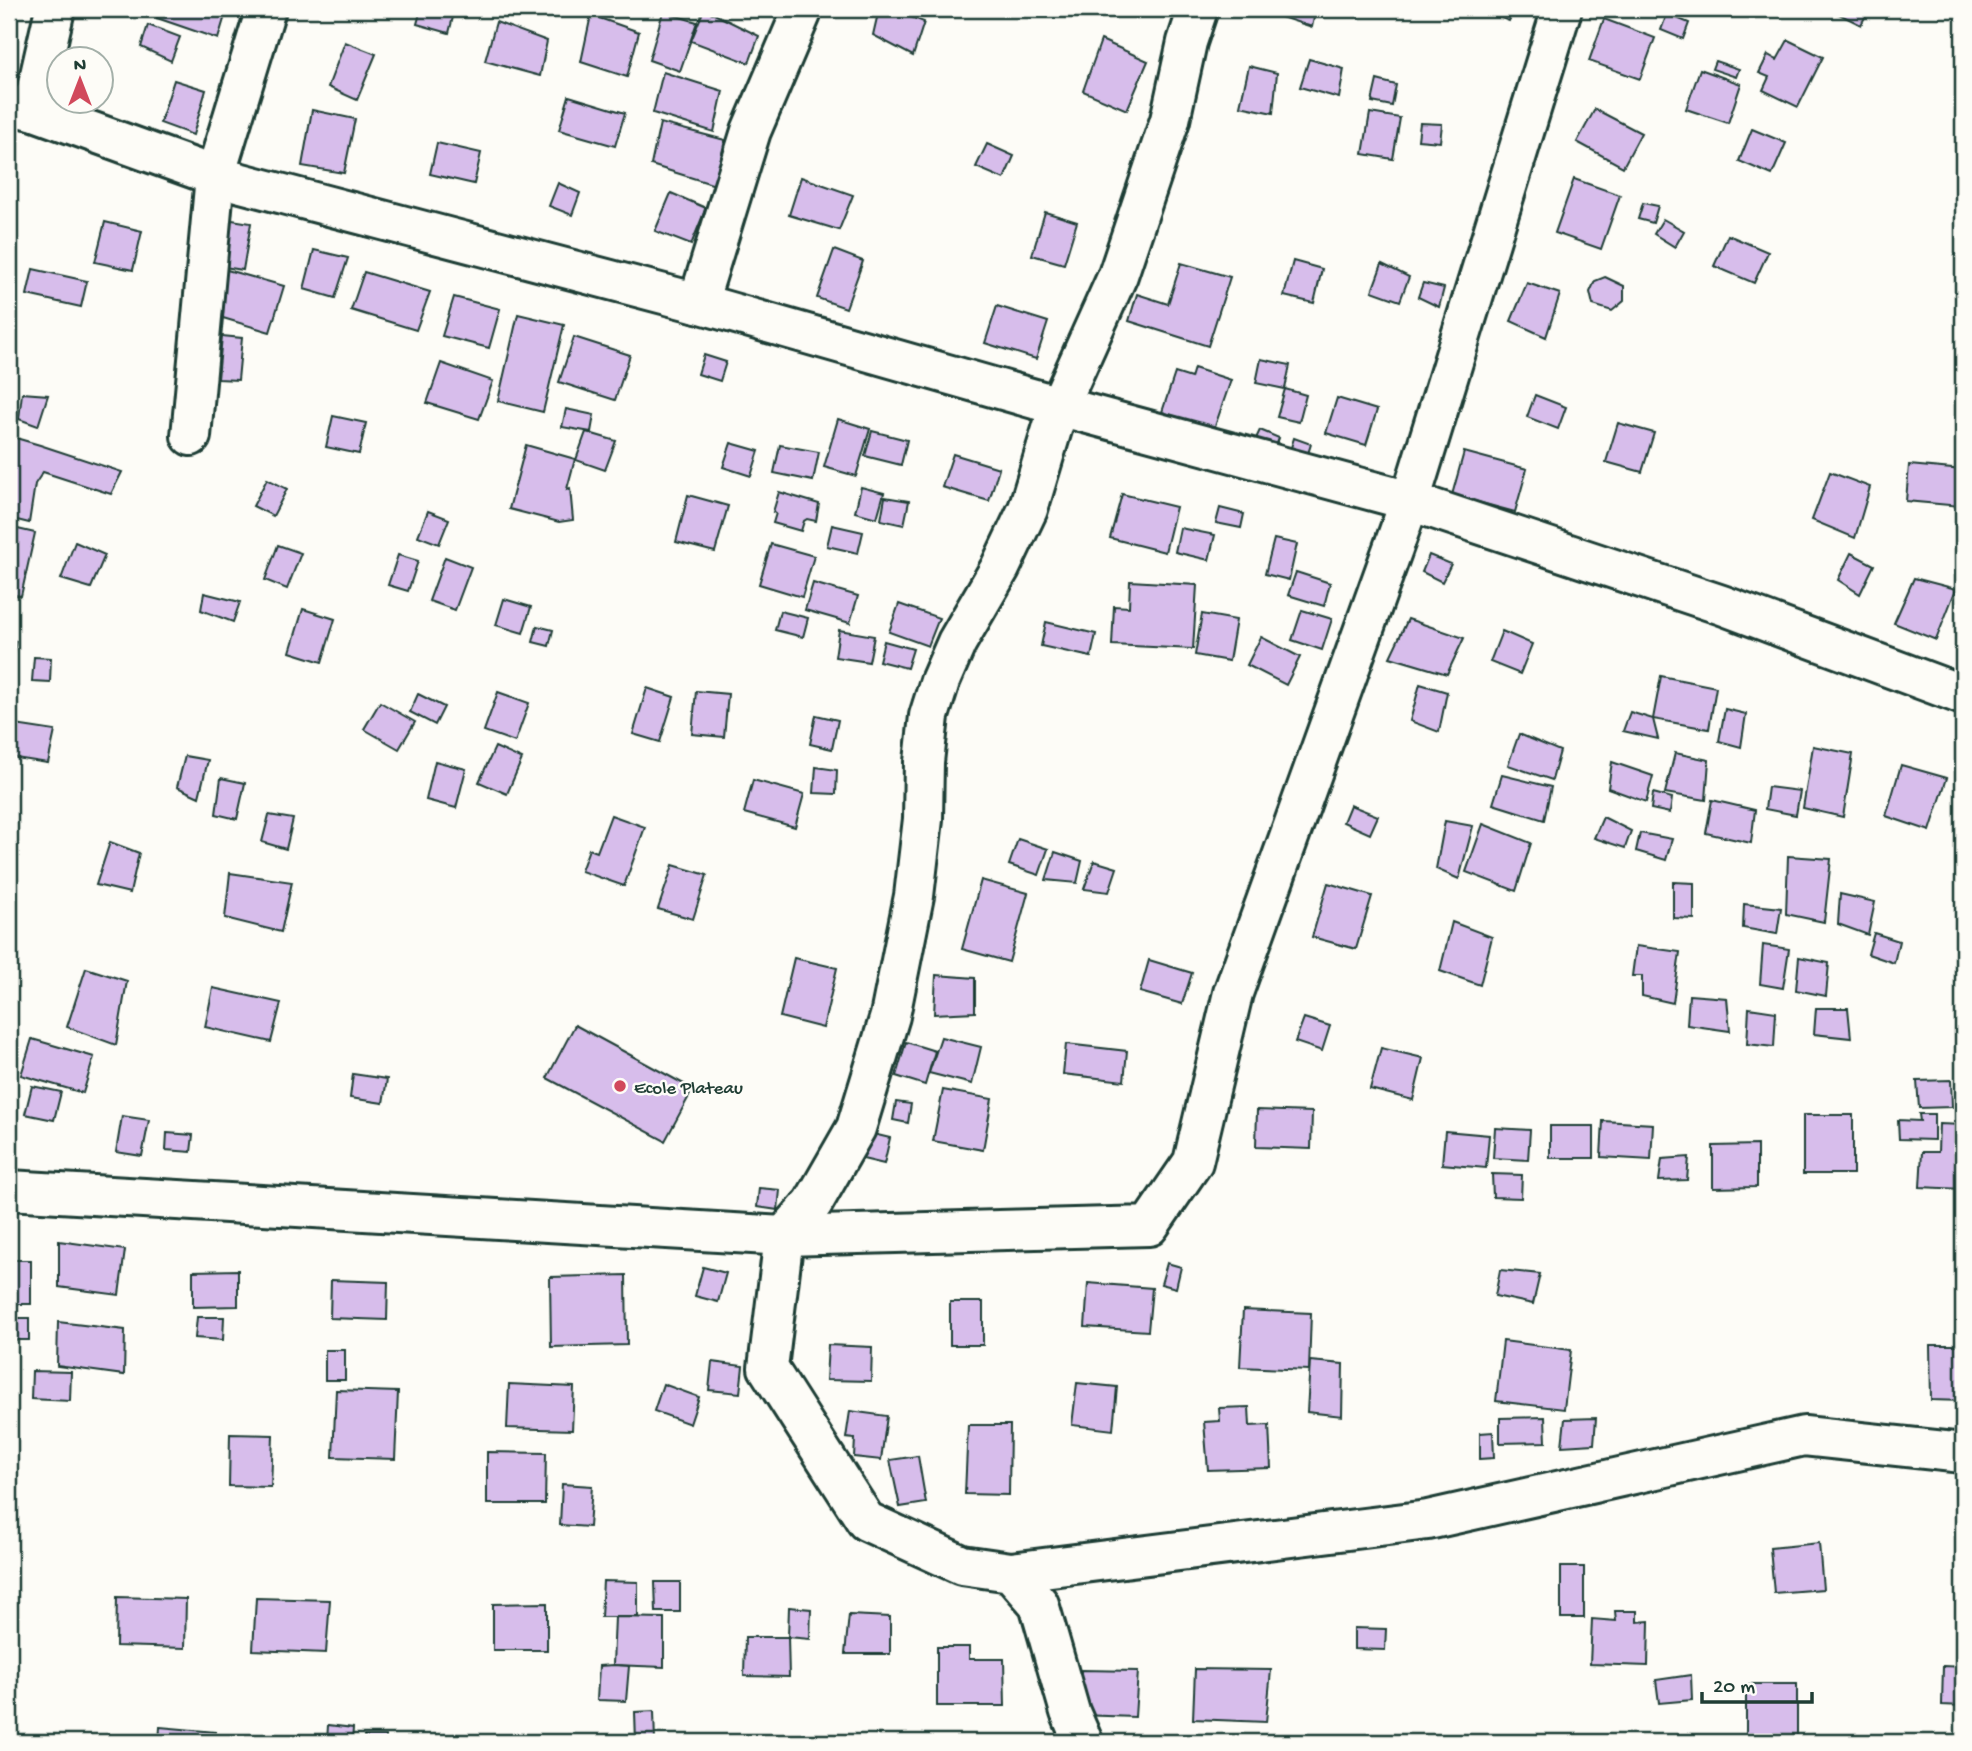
<svg xmlns="http://www.w3.org/2000/svg" width="1972" height="1751" viewBox="0 0 1972 1751" font-family="'Gochi Hand',sans-serif">
<rect width="100%" height="100%" fill="#fdfcf7"/>
<filter id="ink" filterUnits="userSpaceOnUse"><feTurbulence type="fractalNoise" baseFrequency=".0143" numOctaves="2"/><feDisplacementMap in="SourceGraphic" scale="14" xChannelSelector="R" yChannelSelector="G"/><feConvolveMatrix kernelMatrix="1 2 1 2 8 2 1 2 1" color-interpolation-filters="sRGB"/></filter>
<g filter="url(#ink)">
<!-- building -->
<g fill="#d7bdeb" stroke="#1f3d34" stroke-width="2">
<polygon points="159,9 227,9 218,39 157,18"/>
<polygon points="421,9 455,9 449,33 417,24"/>
<polygon points="704,9 759,36 749,63 691,41"/>
<polygon points="879,9 890,9 924,22 913,56 873,35"/>
<polygon points="1270,9 1316,9 1312,27 1269,13"/>
<polygon points="1478,9 1514,9 1509,21"/>
<polygon points="1829,9 1869,9 1861,25"/>
<polygon points="663,12 697,22 680,71 649,60"/>
<polygon points="1667,14 1689,23 1683,39 1661,30"/>
<polygon points="591,15 639,32 627,77 581,62"/>
<polygon points="1604,19 1655,38 1640,79 1589,61"/>
<polygon points="496,22 547,41 540,76 485,61"/>
<polygon points="148,25 180,37 171,61 141,47"/>
<polygon points="1101,40 1148,61 1127,110 1083,91"/>
<polygon points="1788,40 1823,57 1798,107 1763,90 1769,77 1759,73 1768,55 1777,60"/>
<polygon points="345,42 376,54 357,100 328,87"/>
<polygon points="1309,59 1344,69 1339,98 1300,87"/>
<polygon points="1715,61 1739,69 1736,77 1712,69"/>
<polygon points="1249,66 1277,73 1273,113 1240,106"/>
<polygon points="1700,69 1741,84 1728,123 1686,109"/>
<polygon points="663,72 723,91 714,132 653,113"/>
<polygon points="174,80 206,90 193,135 160,123"/>
<polygon points="1377,80 1396,85 1392,106 1372,102"/>
<polygon points="569,96 625,113 615,146 559,130"/>
<polygon points="1595,109 1641,133 1623,167 1577,142"/>
<polygon points="312,110 355,119 344,173 302,166"/>
<polygon points="1370,113 1400,118 1393,159 1363,154"/>
<polygon points="660,123 725,140 715,185 651,165"/>
<polygon points="1420,123 1442,124 1440,142 1418,140"/>
<polygon points="1752,129 1786,143 1772,175 1739,161"/>
<polygon points="437,143 481,153 474,184 430,174"/>
<polygon points="987,144 1014,156 1004,179 976,167"/>
<polygon points="801,177 853,195 839,230 789,215"/>
<polygon points="1574,179 1620,195 1601,249 1555,233"/>
<polygon points="558,183 580,193 572,215 549,206"/>
<polygon points="671,193 706,208 691,245 655,231"/>
<polygon points="1643,203 1658,206 1653,223 1638,219"/>
<polygon points="1045,212 1077,222 1064,264 1032,255"/>
<polygon points="226,219 251,223 243,270 218,266"/>
<polygon points="1663,219 1684,231 1675,247 1654,234"/>
<polygon points="105,222 142,231 133,270 95,262"/>
<polygon points="1728,235 1768,252 1754,283 1714,266"/>
<polygon points="314,250 348,258 335,298 304,289"/>
<polygon points="834,250 863,261 846,308 817,298"/>
<polygon points="1293,261 1322,269 1314,303 1284,296"/>
<polygon points="1181,263 1230,277 1208,346 1129,321 1137,294 1168,304"/>
<polygon points="1382,264 1409,277 1400,301 1372,291"/>
<polygon points="33,269 87,281 81,307 27,295"/>
<polygon points="227,270 284,286 270,332 213,315"/>
<polygon points="364,272 430,292 416,330 351,310"/>
<polygon points="1605,277 1624,286 1624,301 1612,311 1593,305 1590,292 1595,281"/>
<polygon points="1423,283 1444,288 1439,307 1418,297"/>
<polygon points="1527,283 1560,294 1546,337 1511,321"/>
<polygon points="454,297 500,309 489,348 442,336"/>
<polygon points="997,306 1048,322 1036,359 985,343"/>
<polygon points="518,314 564,325 543,412 498,401"/>
<polygon points="222,336 242,338 238,380 218,379"/>
<polygon points="574,337 630,355 615,400 559,382"/>
<polygon points="704,355 726,362 720,381 698,374"/>
<polygon points="1261,359 1290,365 1285,389 1256,383"/>
<polygon points="441,363 493,381 479,419 427,403"/>
<polygon points="1194,368 1231,380 1214,429 1162,412 1175,373 1191,378"/>
<polygon points="1285,389 1306,395 1299,422 1277,417"/>
<polygon points="22,393 48,395 38,426 19,419"/>
<polygon points="1535,395 1566,407 1558,429 1527,417"/>
<polygon points="1337,398 1377,410 1366,445 1326,433"/>
<polygon points="566,409 594,415 591,432 562,427"/>
<polygon points="333,416 366,423 359,454 326,447"/>
<polygon points="838,419 870,429 856,476 824,467"/>
<polygon points="1618,423 1654,433 1642,472 1606,462"/>
<polygon points="1260,430 1279,438 1272,456 1252,447"/>
<polygon points="872,431 907,440 901,465 865,456"/>
<polygon points="586,432 616,441 605,470 576,460"/>
<polygon points="9,436 40,445 122,472 111,494 43,472 35,484 29,523 9,518"/>
<polygon points="1294,438 1311,444 1305,463 1288,457"/>
<polygon points="731,443 759,451 751,476 723,467"/>
<polygon points="526,445 575,459 567,489 570,488 573,520 559,522 509,509"/>
<polygon points="780,445 819,452 813,481 774,473"/>
<polygon points="1464,452 1527,469 1515,512 1452,495"/>
<polygon points="953,454 999,468 989,501 942,487"/>
<polygon points="1909,465 1963,470 1960,506 1906,501"/>
<polygon points="1830,472 1870,487 1855,538 1812,520"/>
<polygon points="267,479 287,489 273,516 253,506"/>
<polygon points="861,487 884,493 877,518 855,512"/>
<polygon points="779,492 819,504 816,521 807,519 804,521 801,531 773,523 776,513 773,512"/>
<polygon points="1122,494 1176,507 1165,552 1110,538"/>
<polygon points="688,495 728,506 715,552 676,542"/>
<polygon points="885,497 909,501 904,525 881,520"/>
<polygon points="1220,508 1244,514 1241,528 1216,523"/>
<polygon points="428,511 449,519 439,544 418,536"/>
<polygon points="832,525 863,532 858,553 827,546"/>
<polygon points="9,527 35,533 21,596 9,594"/>
<polygon points="1180,528 1215,535 1209,560 1175,552"/>
<polygon points="1274,539 1297,544 1289,580 1265,574"/>
<polygon points="75,542 105,555 91,588 61,579"/>
<polygon points="771,544 814,556 802,597 759,584"/>
<polygon points="278,545 301,553 287,589 265,580"/>
<polygon points="1851,553 1874,565 1860,594 1838,580"/>
<polygon points="398,555 418,561 408,591 388,585"/>
<polygon points="1429,555 1451,564 1442,582 1422,572"/>
<polygon points="445,557 471,567 455,610 429,601"/>
<polygon points="1296,572 1330,583 1324,606 1288,595"/>
<polygon points="1914,578 1956,589 1936,640 1894,623"/>
<polygon points="1130,581 1197,585 1193,649 1112,645 1114,606 1129,607"/>
<polygon points="813,583 858,596 850,623 805,610"/>
<polygon points="204,593 240,602 233,622 201,610"/>
<polygon points="504,599 531,607 523,633 496,625"/>
<polygon points="899,604 939,618 928,646 889,632"/>
<polygon points="303,609 335,619 322,662 290,652"/>
<polygon points="1302,610 1332,619 1322,650 1292,640"/>
<polygon points="780,611 808,618 803,637 775,630"/>
<polygon points="1202,614 1236,620 1229,661 1195,655"/>
<polygon points="1408,619 1464,638 1447,674 1390,657"/>
<polygon points="1046,622 1096,634 1091,657 1041,646"/>
<polygon points="537,626 553,630 549,646 533,642"/>
<polygon points="839,630 874,636 869,662 835,657"/>
<polygon points="1502,631 1532,644 1520,674 1490,662"/>
<polygon points="1261,637 1300,657 1286,685 1247,665"/>
<polygon points="9,639 16,641 9,690"/>
<polygon points="884,641 913,649 907,668 879,661"/>
<polygon points="34,657 51,658 50,682 32,681"/>
<polygon points="1661,676 1716,687 1709,729 1653,719"/>
<polygon points="1420,684 1447,692 1439,732 1410,721"/>
<polygon points="647,688 674,697 660,742 633,734"/>
<polygon points="696,691 728,694 724,737 692,734"/>
<polygon points="498,692 529,703 515,742 484,731"/>
<polygon points="418,694 444,707 435,725 410,712"/>
<polygon points="380,702 415,722 399,749 364,729"/>
<polygon points="1725,709 1746,714 1741,747 1719,741"/>
<polygon points="1630,712 1653,719 1658,739 1623,731"/>
<polygon points="816,715 838,720 832,749 810,744"/>
<polygon points="9,724 55,731 48,763 9,757"/>
<polygon points="1519,734 1560,751 1552,780 1508,765"/>
<polygon points="1813,746 1853,754 1843,817 1803,808"/>
<polygon points="495,747 522,759 507,794 479,782"/>
<polygon points="1675,753 1709,760 1706,800 1665,793"/>
<polygon points="185,756 208,760 199,797 177,787"/>
<polygon points="435,761 466,769 456,808 426,800"/>
<polygon points="1612,762 1653,776 1646,802 1608,788"/>
<polygon points="1901,765 1947,778 1930,831 1886,816"/>
<polygon points="816,767 837,770 836,794 814,793"/>
<polygon points="1502,775 1551,787 1544,820 1493,804"/>
<polygon points="221,778 245,783 237,819 216,814"/>
<polygon points="753,780 804,794 795,827 744,813"/>
<polygon points="1768,787 1800,791 1796,815 1765,809"/>
<polygon points="1653,793 1672,798 1670,813 1651,809"/>
<polygon points="1712,800 1755,810 1751,843 1706,833"/>
<polygon points="1350,805 1378,816 1370,834 1343,822"/>
<polygon points="269,815 293,819 286,849 262,842"/>
<polygon points="611,815 645,827 624,886 581,871 589,849 597,852"/>
<polygon points="1603,817 1631,831 1625,848 1594,838"/>
<polygon points="1445,821 1473,826 1459,879 1436,869"/>
<polygon points="1483,824 1531,843 1516,891 1466,872"/>
<polygon points="1640,833 1672,839 1666,860 1636,851"/>
<polygon points="1018,839 1048,849 1039,875 1009,865"/>
<polygon points="110,842 139,853 130,893 96,885"/>
<polygon points="1055,852 1082,861 1077,883 1046,880"/>
<polygon points="1788,856 1831,859 1824,922 1786,914"/>
<polygon points="1094,861 1117,868 1109,892 1084,889"/>
<polygon points="673,865 707,875 693,919 658,909"/>
<polygon points="230,873 292,882 281,932 225,918"/>
<polygon points="981,880 1028,893 1009,962 962,949"/>
<polygon points="1673,882 1694,883 1694,919 1673,918"/>
<polygon points="1328,883 1372,896 1356,949 1312,937"/>
<polygon points="1840,894 1875,902 1868,935 1838,924"/>
<polygon points="1744,904 1781,908 1777,934 1743,928"/>
<polygon points="1452,922 1492,937 1480,985 1440,971"/>
<polygon points="1874,933 1899,941 1894,963 1868,954"/>
<polygon points="1763,945 1789,949 1783,988 1760,984"/>
<polygon points="1636,946 1680,952 1673,1003 1642,996 1642,976 1632,976"/>
<polygon points="1799,957 1829,963 1826,996 1796,990"/>
<polygon points="794,958 837,968 823,1028 780,1017"/>
<polygon points="1149,960 1192,973 1182,1004 1140,992"/>
<polygon points="86,968 127,981 116,1045 67,1027"/>
<polygon points="936,975 975,978 975,1012 934,1014"/>
<polygon points="213,988 281,1003 271,1042 205,1027"/>
<polygon points="1689,995 1727,998 1730,1031 1687,1025"/>
<polygon points="1749,1008 1776,1012 1774,1047 1747,1044"/>
<polygon points="1816,1008 1848,1008 1851,1038 1814,1034"/>
<polygon points="1304,1018 1330,1026 1322,1051 1295,1042"/>
<polygon points="575,1025 693,1089 665,1141 547,1078"/>
<polygon points="941,1037 981,1047 972,1084 929,1073"/>
<polygon points="32,1039 94,1057 83,1093 21,1075"/>
<polygon points="906,1042 935,1051 925,1085 896,1076"/>
<polygon points="1066,1044 1127,1051 1124,1081 1063,1074"/>
<polygon points="1381,1048 1423,1058 1413,1100 1370,1089"/>
<polygon points="353,1074 387,1079 383,1103 350,1098"/>
<polygon points="1951,1080 1952,1107 1919,1108 1917,1081"/>
<polygon points="32,1086 61,1092 54,1120 25,1114"/>
<polygon points="943,1090 992,1099 983,1150 933,1141"/>
<polygon points="896,1102 911,1104 908,1123 893,1120"/>
<polygon points="1257,1110 1312,1112 1311,1149 1256,1147"/>
<polygon points="1919,1114 1934,1114 1934,1140 1899,1139 1898,1120 1920,1121"/>
<rect x="1803" y="1115" width="50" height="59"/>
<polygon points="122,1116 149,1120 142,1156 116,1152"/>
<polygon points="1603,1121 1653,1124 1651,1160 1601,1157"/>
<polygon points="1939,1124 1963,1125 1963,1189 1920,1187 1922,1152 1938,1152"/>
<rect x="1550" y="1126" width="44" height="32"/>
<polygon points="1495,1128 1530,1130 1528,1160 1493,1158"/>
<polygon points="1445,1131 1489,1135 1486,1168 1442,1164"/>
<polygon points="167,1133 193,1135 191,1152 166,1150"/>
<polygon points="869,1133 890,1138 884,1164 863,1159"/>
<polygon points="1757,1145 1757,1187 1713,1188 1713,1146"/>
<polygon points="1689,1157 1687,1180 1659,1181 1662,1159"/>
<polygon points="1492,1174 1522,1175 1521,1198 1493,1197"/>
<polygon points="759,1188 780,1190 778,1210 757,1207"/>
<polygon points="59,1241 125,1250 119,1295 59,1287"/>
<rect x="9" y="1260" width="22" height="44"/>
<polygon points="1167,1263 1181,1267 1176,1288 1161,1284"/>
<polygon points="703,1267 726,1273 718,1302 695,1296"/>
<polygon points="238,1270 238,1306 193,1307 193,1271"/>
<polygon points="1500,1270 1540,1274 1533,1304 1495,1296"/>
<polygon points="626,1275 627,1345 551,1347 550,1277"/>
<polygon points="331,1280 388,1282 387,1320 330,1318"/>
<polygon points="1088,1283 1152,1288 1148,1331 1085,1327"/>
<rect x="950" y="1302" width="33" height="43"/>
<polygon points="1243,1310 1311,1313 1309,1370 1240,1367"/>
<polygon points="197,1317 224,1317 223,1340 195,1338"/>
<rect x="9" y="1318" width="20" height="22"/>
<polygon points="58,1322 125,1330 124,1375 57,1366"/>
<polygon points="1503,1341 1571,1350 1564,1409 1496,1401"/>
<polygon points="828,1345 872,1347 871,1381 826,1380"/>
<polygon points="1930,1345 1963,1345 1963,1401 1931,1400"/>
<rect x="325" y="1350" width="20" height="30"/>
<polygon points="1310,1361 1343,1364 1342,1416 1307,1412"/>
<polygon points="712,1362 743,1366 740,1393 709,1390"/>
<polygon points="32,1371 71,1372 70,1401 31,1399"/>
<polygon points="1077,1383 1117,1387 1113,1430 1072,1425"/>
<polygon points="509,1384 574,1387 572,1430 507,1428"/>
<polygon points="663,1384 699,1397 690,1424 654,1411"/>
<polygon points="336,1390 398,1392 395,1459 333,1457"/>
<polygon points="1249,1407 1250,1426 1269,1425 1271,1468 1208,1470 1204,1422 1220,1421 1219,1408"/>
<polygon points="850,1411 887,1416 881,1460 854,1457 855,1439 846,1438"/>
<polygon points="1545,1417 1546,1442 1500,1443 1500,1418"/>
<polygon points="1596,1418 1594,1444 1562,1446 1565,1419"/>
<polygon points="968,1425 1010,1425 1009,1495 965,1494"/>
<polygon points="1493,1432 1494,1458 1480,1459 1480,1433"/>
<polygon points="230,1434 273,1435 271,1487 229,1486"/>
<polygon points="487,1452 546,1453 545,1504 487,1504"/>
<polygon points="918,1456 926,1503 900,1507 890,1460"/>
<polygon points="562,1484 592,1486 589,1527 560,1525"/>
<polygon points="1819,1543 1823,1589 1774,1593 1770,1548"/>
<rect x="1561" y="1567" width="23" height="51"/>
<polygon points="603,1581 638,1582 638,1617 601,1617"/>
<polygon points="655,1582 680,1582 680,1612 656,1612"/>
<polygon points="117,1597 186,1599 185,1648 116,1646"/>
<polygon points="256,1598 330,1600 326,1653 253,1650"/>
<polygon points="547,1603 547,1650 493,1650 493,1604"/>
<polygon points="789,1607 811,1609 810,1639 788,1637"/>
<polygon points="1615,1611 1637,1611 1637,1622 1649,1621 1648,1666 1590,1664 1592,1619 1616,1621"/>
<polygon points="849,1615 890,1617 890,1654 845,1654"/>
<polygon points="615,1617 664,1618 664,1667 613,1665"/>
<polygon points="1354,1628 1386,1629 1385,1650 1354,1649"/>
<polygon points="745,1637 788,1637 789,1677 744,1676"/>
<polygon points="937,1647 969,1647 969,1659 1004,1659 1005,1706 937,1706"/>
<polygon points="613,1665 629,1666 626,1701 597,1700 599,1666"/>
<polygon points="1943,1666 1963,1667 1963,1706 1942,1705"/>
<polygon points="1195,1669 1271,1670 1266,1722 1193,1719"/>
<polygon points="1081,1670 1138,1671 1135,1717 1079,1715"/>
<polygon points="1691,1675 1692,1700 1659,1703 1656,1680"/>
<rect x="1746" y="1684" width="51" height="58"/>
<polygon points="654,1711 655,1742 636,1742 635,1712"/>
<polygon points="328,1725 353,1728 352,1742 327,1742"/>
<polygon points="160,1727 215,1732 214,1742 159,1742"/>
<polygon points="364,1736 386,1736 386,1742 365,1742"/>
</g>
<g fill="none" stroke-linecap="round" stroke-linejoin="round">
<defs>
<g id="minor">
<polyline points="9,105 32,110 215,176 698,303 1059,406 1410,501 1722,605 1963,695"/>
<polyline points="32,110 55,9"/>
<polyline points="698,303 751,131 803,9"/>
<polyline points="191,436 215,176 266,9"/>
<polyline points="9,1190 784,1236 1149,1226 1193,1162 1233,993 1410,501 1562,9"/>
<polyline points="1011,1572 1428,1520 1804,1436 1963,1453"/>
<polyline points="1083,1742 1070,1712 1039,1604 1011,1572 962,1565 866,1521 768,1368 784,1236 813,1203 856,1128 890,1016 914,896 923,819 924,762 929,716 940,681 957,642 1000,568 1028,509 1059,406 1118,275 1170,120 1187,42 1198,9"/>
</g>
</defs>
<!-- minor casing -->
<use href="#minor" stroke="#1f3d34" stroke-width="44"/>
<!-- minor -->
<use href="#minor" stroke="#fdfcf7" stroke-width="38"/>
</g>
</g>
<!-- markers -->
<circle fill="#d1495b" stroke="#fdfcf7" stroke-width="2.5" cx="620" cy="1086" r="7"/>
<g text-anchor="middle" stroke-width="5" stroke-linejoin="round" paint-order="stroke">
<!-- poi labels -->
<g font-size="19" fill="#1f3d34" stroke="#fdfcf7" text-anchor="start">
<text x="634" y="1093">Ecole Plateau</text>
</g>
</g>
<!-- margin -->
<rect width="1972" height="1751" fill="none" stroke="#fdfcf7" stroke-width="35"/>
<rect x="18" y="18" width="1937" height="1716" fill="none" stroke="#1f3d34" stroke-width="2.5" filter="url(#ink)"/>
<!-- north arrow -->
<g transform="translate(80 80)"><circle r="33" fill="#fdfcf7" stroke="#a4b0a9" stroke-width="2"/>
<path d="M0-5L12 26L0 18L-12 26Z" fill="#d1495b"/>
<text y="-10" font-size="19" font-weight="bold" text-anchor="middle" fill="#1f3d34">N</text>
</g>
<!-- scale -->
<path d="M1702 1692v10h110v-10" fill="none" stroke="#1f3d34" stroke-width="3.5"/>
<text x="1713" y="1692" font-size="21" fill="#1f3d34" stroke="#fdfcf7" stroke-width="5" paint-order="stroke">20 m</text>
</svg>
